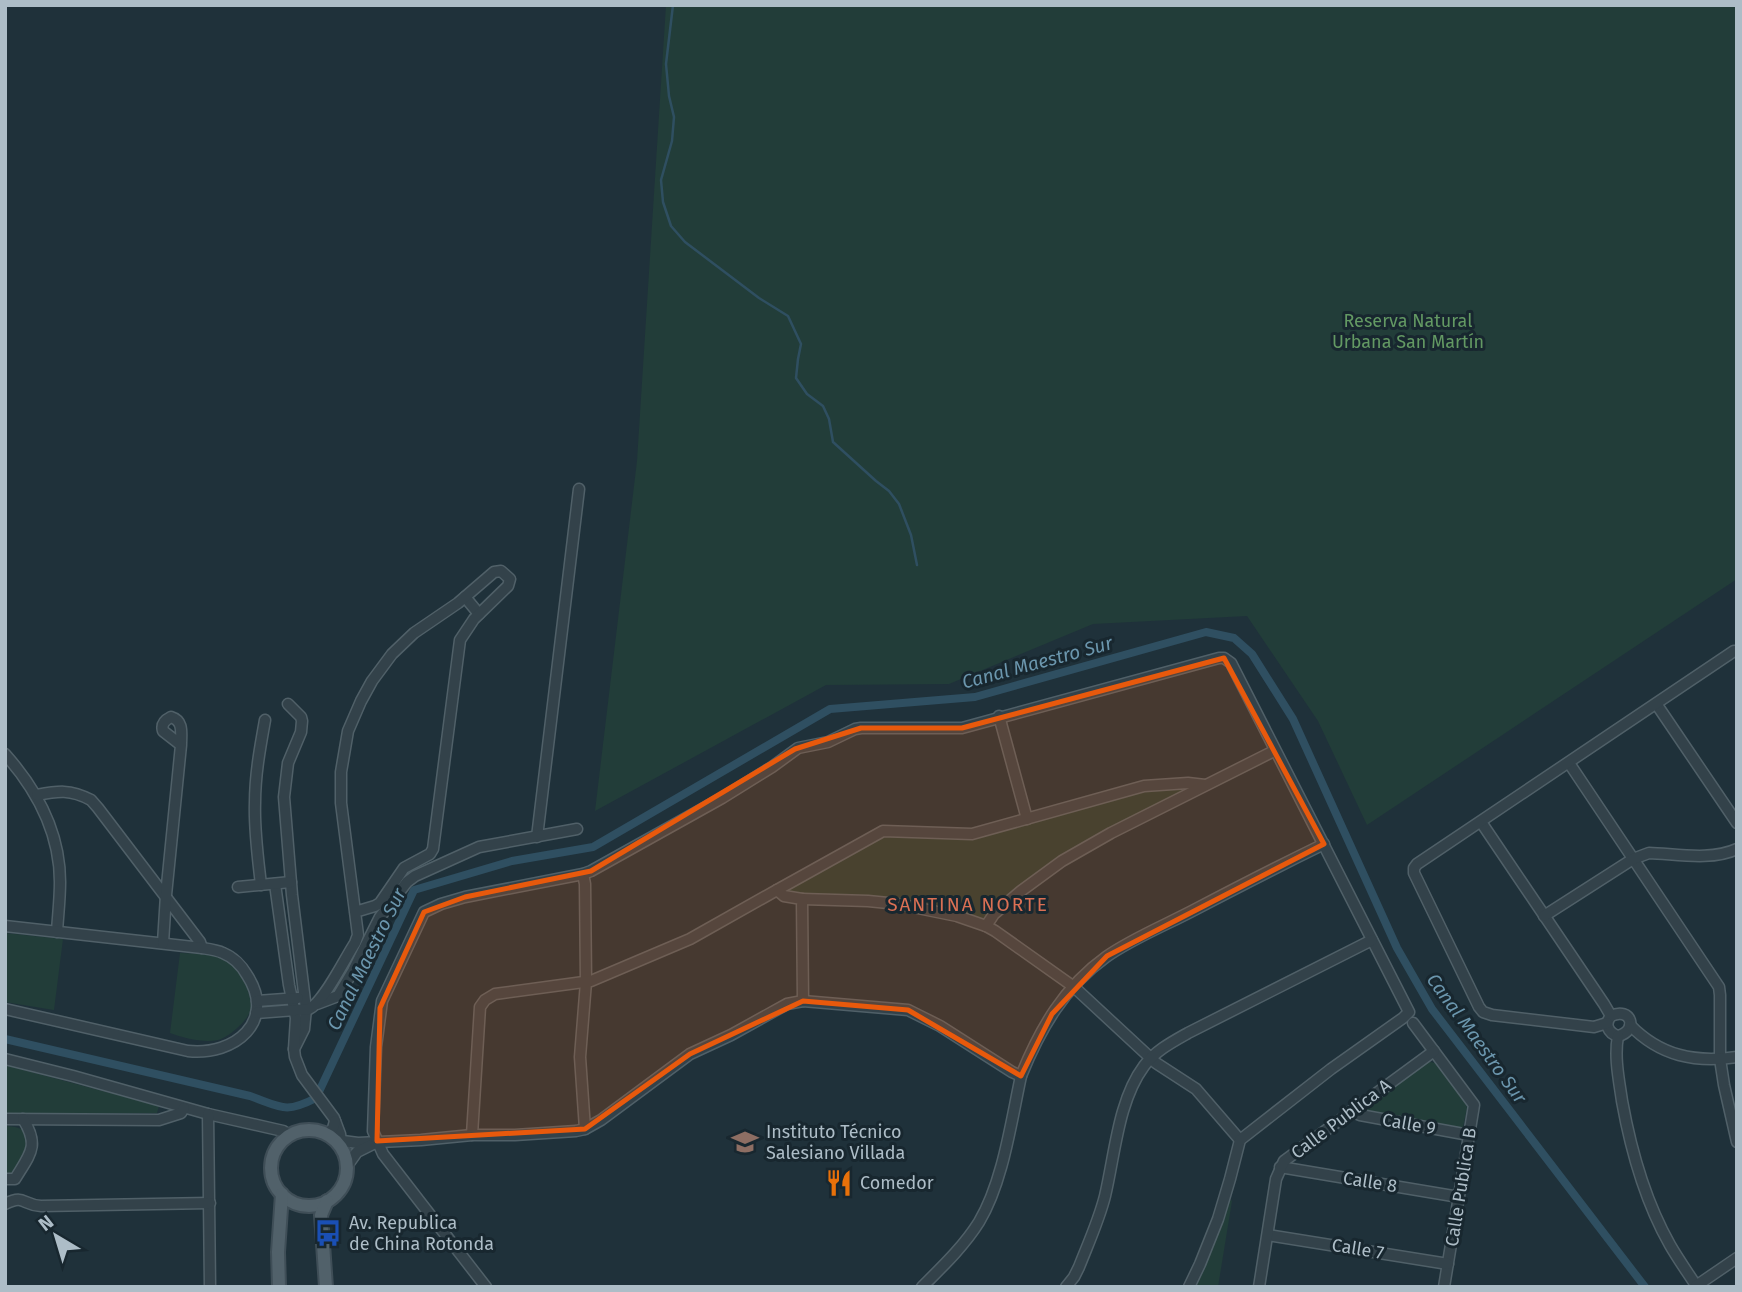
<svg xmlns="http://www.w3.org/2000/svg" width="1742" height="1292" viewBox="0 0 1742 1292" font-family="'Fira Sans',sans-serif">
<rect width="100%" height="100%" fill="#1f313a"/>
<!-- green -->
<g fill="#223d39">
<polygon points="666,5 1737,5 1737,579 1367,825 1318,721 1247,616 1093,624 949,684 826,685 595,811 637,461"/>
<path d="M 1182,786 L 1181,792 L 1086,841 L 1048,864 L 985,919 L 980,919 C 919,899 855,897 791,893 L 788,890 L 788,889 L 879,838 L 888,837 L 974,839 L 1054,815 L 1144,791 Z"/>
<polygon points="5,933 63,939 54,1010 5,1002"/>
<path d="M 180,953 C 195,954 213,953 227,961 C 239,968 252,993 251,1008 C 250,1019 228,1038 218,1040 C 203,1043 184,1038 170,1033 Z"/>
<polygon points="1426,1061 1435,1063 1466,1103 1467,1108 1463,1127 1459,1128 1367,1110 1366,1107"/>
<polygon points="5,1065 159,1106 157,1113 5,1114"/>
<path d="M 5,1126 C 47,1127 22,1158 9,1176 L 5,1176 Z"/>
<polygon points="1228,1197 1232,1201 1218,1287 1194,1287"/>
</g>
<g fill="none" stroke-linecap="round" stroke-linejoin="round">
<!-- stream -->
<polyline stroke="#2f4f61" stroke-width="2.5" points="673,5 666,64 669,96 674,117 672,141 661,180 663,202 671,226 685,242 759,298 788,316 801,344 798,359 796,378 807,394 823,406 829,419 833,442 876,481 889,491 899,504 911,535 917,565"/>
<!-- canal -->
<path stroke="#2f4f61" stroke-width="8" d="M 5,1039 L 250,1096 C 281,1107 285,1114 316,1098 L 414,890 L 512,861 L 593,847 L 830,709 L 975,697 L 1206,632 L 1234,638 L 1252,654 L 1293,719 L 1397,948 L 1432,1009 L 1645,1287"/>
<defs>
<g id="minor">
<polyline points="465,597 479,614"/>
<polyline points="288,704 301,717 302,721 301,732 288,763 284,797 292,895 306,1009 304,1029 294,1049"/>
<polyline points="1657,705 1737,823"/>
<polyline points="999,716 1027,819"/>
<path d="M 5,754 C 37,790 60,833 60,882 C 60,899 58,915 57,932"/>
<polyline points="1569,763 1719,987 1720,995 1720,1059 1724,1085 1737,1142"/>
<path d="M 37,795 C 58,791 70,789 91,800 L 98,808 L 200,942 L 202,948"/>
<path d="M 1481,822 L 1604,1004 L 1611,1016 C 1604,1024 1608,1033 1618,1036 C 1639,1031 1631,1006 1611,1016"/>
<polyline points="537,837 579,489"/>
<polyline points="583,874 585,884 586,982 580,1057 585,1129"/>
<polyline points="275,884 289,985 296,1018 294,1049 295,1057 302,1075 334,1118 340,1134 342,1150"/>
<path d="M 261,885 C 258,858 254,830 255,803 C 255,775 260,748 265,720"/>
<polyline points="238,887 291,882"/>
<polyline points="777,890 883,831 972,834 1144,786 1188,783 1205,785"/>
<polyline points="802,899 868,901 898,904 957,916 986,926 995,931 1074,987 1156,1063 1196,1089 1240,1140"/>
<path d="M 1544,916 L 1633,859 L 1649,853 C 1677,854 1711,861 1737,849"/>
<path d="M 5,926 L 202,948 C 209,949 217,950 223,953 C 233,957 242,966 247,975 C 277,1021 235,1056 188,1051 L 5,1009"/>
<polyline points="986,926 994,914 1021,891 1062,861 1111,833 1274,751"/>
<path d="M 163,943 L 166,895 L 181,745 C 181,733 184,721 171,717 C 165,720 161,724 163,731 L 181,745"/>
<polyline points="257,1001 298,998"/>
<polyline points="317,1004 338,996 353,971 380,917 407,882 415,876 479,847 577,829"/>
<path d="M 256,1013 L 309,1009 C 324,1002 345,958 355,943 L 358,935 L 341,803 L 341,772 L 348,731 L 361,701 L 372,681 L 392,654 L 414,633 L 458,603 L 494,572 L 501,571 L 510,579 L 508,586 L 474,619 L 460,640 L 433,849 L 430,854 L 404,868 L 380,903 L 375,906 L 355,912"/>
<polyline points="1413,1023 1474,1105 1444,1287"/>
<polyline points="1607,1023 1594,1027 1492,1015 1483,1012 1479,1007 1414,873 1414,868 1417,864 1734,651 1737,651"/>
<path d="M 1630,1025 C 1660,1056 1695,1063 1737,1057"/>
<path d="M 1618,1036 C 1614,1057 1619,1080 1622,1101 C 1631,1151 1645,1201 1670,1245 C 1678,1259 1688,1273 1697,1287"/>
<polyline points="5,1059 73,1076 208,1114 283,1131 289,1135"/>
<path d="M 1021,1076 C 1040,1029 1064,987 1106,957 C 1131,939 1168,924 1196,909 C 1238,887 1281,865 1324,844"/>
<polyline points="1351,1111 1360,1115 1469,1135"/>
<polyline points="208,1114 210,1287"/>
<polyline points="5,1119 159,1120 181,1113 184,1108"/>
<polyline points="328,1135 333,1128 335,1121"/>
<polyline points="472,1135 480,1007 485,1000 495,994 591,981 690,939 777,890 784,896 802,899 803,1001"/>
<path d="M 335,1140 L 358,1143 L 421,1140 L 472,1135 L 515,1135 L 576,1131 L 585,1129 L 601,1120 L 690,1054 L 731,1035 L 787,1004 L 803,1001 L 908,1010 L 940,1026 L 1012,1072 L 1021,1076 C 1011,1122 1003,1182 979,1222 C 964,1246 942,1267 922,1287"/>
<polyline points="347,1166 357,1152 373,1144"/>
<polyline points="1280,1167 1459,1197"/>
<path d="M 5,1179 L 15,1179 C 30,1154 40,1146 23,1119"/>
<path d="M 5,1204 C 25,1194 22,1205 41,1206 L 210,1203"/>
<polyline points="1268,1235 1448,1264"/>
<polyline points="1696,1286 1737,1258"/>
<polyline points="486,1287 383,1154 373,1131 376,1047 382,1001 424,912 441,904 465,897 583,874 591,871 722,798 772,767 798,748 828,742 855,729 861,728 962,728 1219,658 1224,658 1231,663 1409,1012 1403,1018 1331,1069 1240,1140 1230,1179 1218,1219 1200,1264 1189,1287"/>
<path d="M 1066,1287 L 1074,1277 L 1079,1267 C 1088,1244 1099,1220 1105,1196 C 1115,1154 1118,1101 1144,1066 C 1155,1051 1172,1042 1188,1033 L 1372,940"/>
<polyline points="1259,1287 1276,1179 1284,1161 1434,1051"/>
</g>
<g id="major">
<circle cx="309" cy="1168" r="38"/>
<polyline points="279,1287 278,1252 282,1194"/>
<polyline points="326,1287 321,1215 327,1201"/>
</g>
</defs>
<!-- minor casing -->
<use href="#minor" stroke="#506068" stroke-width="13"/>
<!-- major casing -->
<use href="#major" stroke="#3f4e57" stroke-width="16"/>
<!-- minor -->
<use href="#minor" stroke="#33424a" stroke-width="10"/>
<!-- major -->
<use href="#major" stroke="#51616a" stroke-width="12"/>
</g>
<!-- marked area -->
<path fill="#e8590c" fill-opacity="0.2" stroke="#e8590c" stroke-width="5" stroke-linejoin="round" d="M 1224,658 L 1324,844 L 1107,956 L 1052,1014 L 1021,1076 L 908,1010 L 803,1001 L 690,1054 L 585,1129 L 377,1141 L 380,1008 L 424,912 L 465,897 L 591,871 L 795,749 L 861,728 L 962,728 Z"/>
<!-- icons -->
<defs>
<symbol id="school-bare" viewBox="-9 -9 18 18"><path d="M0-5L7-2L0 1L-7-2ZM-4 1L0 2.5L4 1V4Q0 6-4 4Z" fill="#8d6e63" stroke="#18272f" stroke-width="2.5" paint-order="stroke"/></symbol>
<symbol id="restaurant-bare" viewBox="-9 -9 18 18"><path d="M-5-6h1v4h1v-4h1v4h1v-4h1v5L-1.5 .5V6h-2V.5L-5-1ZM5-6V6H3V1.5H1.5Q1.5-4 5-6Z" fill="#e8710a" stroke="#18272f" stroke-width="2.5" paint-order="stroke"/></symbol>
<symbol id="bus-bare" viewBox="-9 -9 18 18"><path d="M-5-6H5V4H4V6H2V4H-2V6H-4V4H-5ZM-3.5-4V0h7V-4ZM-3.5 1.2v1.5H-2V1.2ZM2 1.2v1.5H3.5V1.2Z" fill="#1a4fb4" stroke="#18272f" stroke-width="2.5" paint-order="stroke"/></symbol>
</defs>
<g fill-rule="evenodd">
<use href="#school-bare" x="726" y="1123" width="38" height="38"/>
<use href="#restaurant-bare" x="820" y="1164" width="38" height="38"/>
<use href="#bus-bare" x="309" y="1214" width="38" height="38"/>
</g>
<g text-anchor="middle" stroke-width="6" stroke-linejoin="round" paint-order="stroke">
<!-- park labels -->
<g font-size="18" fill="#639963" stroke="#18272f">
<text x="1408" y="327">Reserva Natural<tspan x="1408" dy="21">Urbana San Martín</tspan></text>
</g>
<!-- street labels -->
<g font-size="18" fill="#adbdc7" stroke="#18272f">
<text transform="translate(1341 1119) rotate(-37)" y="6">Calle Publica A</text>
<text transform="translate(1409 1124) rotate(10)" y="6">Calle 9</text>
<text transform="translate(1370 1182) rotate(9)" y="6">Calle 8</text>
<text transform="translate(1461 1187) rotate(-81)" y="6">Calle Publica B</text>
<text transform="translate(1358 1249) rotate(9)" y="6">Calle 7</text>
</g>
<!-- poi labels -->
<g font-size="18" fill="#adbdc7" stroke="#18272f" text-anchor="start">
<text x="766" y="1138">Instituto Técnico<tspan x="766" dy="21">Salesiano Villada</tspan></text>
<text x="860" y="1189">Comedor</text>
<text x="349" y="1229">Av. Republica<tspan x="349" dy="21">de China Rotonda</tspan></text>
</g>
<!-- water labels -->
<g font-size="19" font-style="italic" fill="#6b96ad" stroke="#18272f">
<text transform="translate(1037 662) rotate(-15)" y="7">Canal Maestro Sur</text>
<text transform="translate(366 959) rotate(-64)" y="7">Canal Maestro Sur</text>
<text transform="translate(1477 1038) rotate(54)" y="7">Canal Maestro Sur</text>
</g>
<!-- neighbourhood labels -->
<g font-size="19" letter-spacing="2" fill="#db7054" stroke="#18272f">
<text x="968" y="911">SANTINA NORTE</text>
</g>
</g>
<!-- border -->
<rect width="1742" height="1292" fill="none" stroke="#adbdc7" stroke-width="14"/>
<!-- north arrow -->
<g transform="translate(56 1236) rotate(322)" stroke="#18272f" stroke-width="5" paint-order="stroke">
<path d="M0-5L12 26L0 18L-12 26Z" fill="#adbdc7"/>
<text y="-10" font-size="19" font-weight="bold" text-anchor="middle" fill="#adbdc7">N</text>
</g>
</svg>
